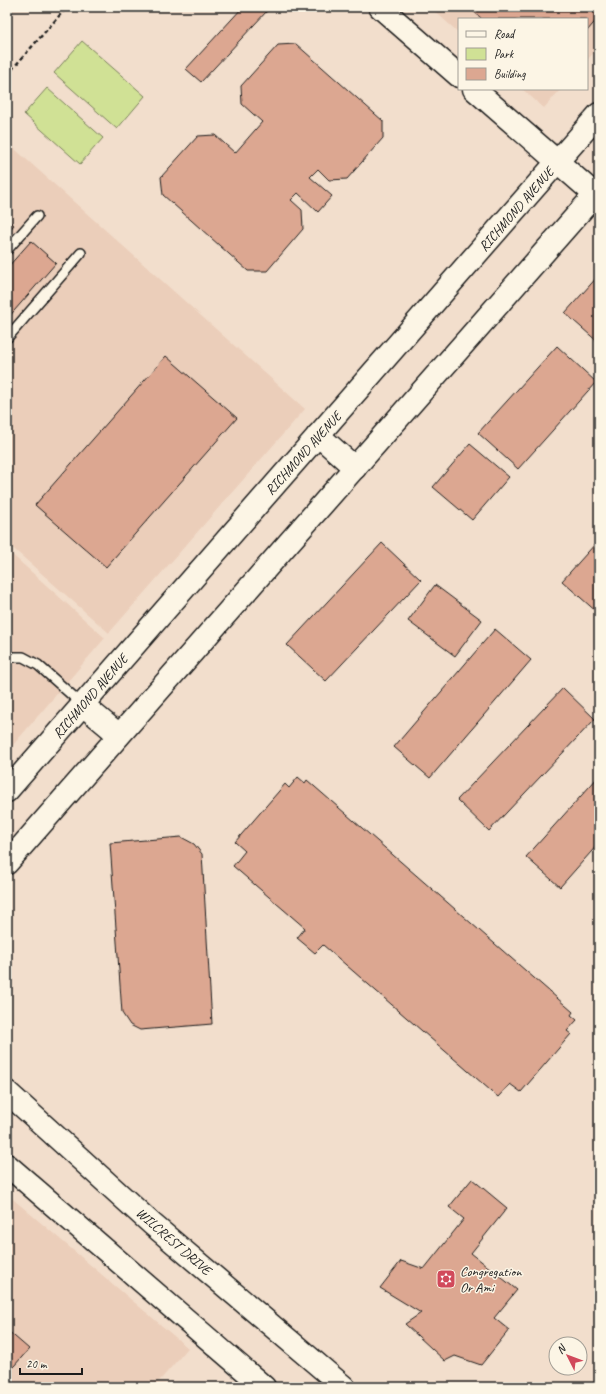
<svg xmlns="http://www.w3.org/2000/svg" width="606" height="1394" viewBox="0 0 606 1394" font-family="Caveat,sans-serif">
<rect width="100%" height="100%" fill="#f2decc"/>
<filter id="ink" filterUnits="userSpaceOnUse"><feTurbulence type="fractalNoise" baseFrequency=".025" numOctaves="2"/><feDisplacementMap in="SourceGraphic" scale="8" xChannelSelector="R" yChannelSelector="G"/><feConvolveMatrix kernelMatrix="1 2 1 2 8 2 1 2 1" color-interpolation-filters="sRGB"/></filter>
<g filter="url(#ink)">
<!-- built -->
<g fill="#ebceba">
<polygon points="430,7 599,7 599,47 587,60 587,19 459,19 459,33"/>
<polygon points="522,89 561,89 544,108"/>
<polygon points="7,142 305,409 109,633 7,543"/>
<polygon points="7,550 105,638 7,752"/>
<polygon points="7,1194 188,1348 154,1387 7,1387"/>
</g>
<!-- green -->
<g fill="#d0e195" stroke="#767e58">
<polygon points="82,41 145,96 117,129 54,73"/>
<polygon points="47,88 103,138 80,164 24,114"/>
</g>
<!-- building -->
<g fill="#dca791" stroke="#1c1c1c">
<polygon points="243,7 262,7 267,11 201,82 186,69"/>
<polygon points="469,7 599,7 599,17 587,31 587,19 482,19"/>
<polygon points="296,44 383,121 383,138 347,179 329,180 318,169 310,177 332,196 318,212 298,193 291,200 302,210 303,229 267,271 248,271 163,195 161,177 198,136 215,135 235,153 262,122 242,104 241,86 278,45"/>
<polygon points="7,219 14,225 7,233"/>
<polygon points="31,241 56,263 7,319 7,268"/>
<polygon points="599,275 599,343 565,313"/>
<polygon points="557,346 596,382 518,469 478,433"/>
<polygon points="166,356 237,418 106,567 35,505"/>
<polygon points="470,444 509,477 472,520 433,487"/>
<polygon points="382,543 421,580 326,681 287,645"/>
<polygon points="596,543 599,545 599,614 562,581"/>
<polygon points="435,585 482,620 455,656 408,621"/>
<polygon points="495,629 531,660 430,778 394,747"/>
<polygon points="563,688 595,719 489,831 457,800"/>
<polygon points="599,776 599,843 560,887 526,857"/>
<polygon points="298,777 305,783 307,780 573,1012 571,1015 577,1020 567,1031 571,1034 521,1092 510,1084 498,1097 323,945 315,953 297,938 305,928 233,866 245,851 235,842 285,784 289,788"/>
<polygon points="181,837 194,844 202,854 212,1024 140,1030 130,1025 122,1013 110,843"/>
<polygon points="472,1179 507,1208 471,1253 517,1290 494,1318 509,1330 481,1365 455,1356 445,1361 405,1324 421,1313 380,1288 401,1261 424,1269 464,1219 449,1207"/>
<polygon points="7,1330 29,1349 7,1374"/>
</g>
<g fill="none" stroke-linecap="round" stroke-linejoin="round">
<defs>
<g id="lane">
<polyline points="7,250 37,216"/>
<polyline points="7,338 81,253"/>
<polyline points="7,657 23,657 38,665 83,705"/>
</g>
<g id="secondary">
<polyline points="380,7 459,76"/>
<polyline points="474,89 599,198"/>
<polyline points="318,435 355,468"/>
<polyline points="83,705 119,735"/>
<polyline points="7,791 599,114"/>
<polyline points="7,863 599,190"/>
<polyline points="7,1092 152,1224 344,1387"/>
<polyline points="7,1165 264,1387"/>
</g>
</defs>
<!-- lane casing -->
<use href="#lane" stroke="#1c1c1c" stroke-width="12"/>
<!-- secondary casing -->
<use href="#secondary" stroke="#1c1c1c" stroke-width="25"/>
<!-- path -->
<polyline stroke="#1c1c1c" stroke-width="2.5" stroke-dasharray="4 3" stroke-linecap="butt" points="7,75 67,7"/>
<!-- lane -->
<use href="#lane" stroke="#fcf5e5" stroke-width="9"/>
<!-- secondary -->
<use href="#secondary" stroke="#fcf5e5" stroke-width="22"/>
</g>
</g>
<!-- icons -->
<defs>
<symbol id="synagogue-square" viewBox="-11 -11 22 22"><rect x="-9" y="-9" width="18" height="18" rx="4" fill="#d1495b" stroke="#fcf5e5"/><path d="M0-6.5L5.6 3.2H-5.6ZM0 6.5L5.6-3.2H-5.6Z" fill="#fff"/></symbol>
</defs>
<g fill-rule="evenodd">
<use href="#synagogue-square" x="435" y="1268" width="22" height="22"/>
</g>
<g text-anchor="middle" stroke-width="3" stroke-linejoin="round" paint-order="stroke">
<!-- street labels -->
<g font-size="14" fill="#1c1c1c" stroke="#fcf5e5">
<text transform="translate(516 209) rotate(-49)" y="5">RICHMOND AVENUE</text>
<text transform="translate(303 453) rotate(-48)" y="5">RICHMOND AVENUE</text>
<text transform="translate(90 696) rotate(-49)" y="5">RICHMOND AVENUE</text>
<text transform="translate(174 1241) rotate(41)" y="5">WILCREST DRIVE</text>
</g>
<!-- poi labels -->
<g font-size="14" fill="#1c1c1c" stroke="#fcf5e5" text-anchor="start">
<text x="460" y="1276">Congregation<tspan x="460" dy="16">Or Ami</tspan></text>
</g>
</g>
<!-- margin -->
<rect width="606" height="1394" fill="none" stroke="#fcf5e5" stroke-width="24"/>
<rect x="12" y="12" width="582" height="1370" fill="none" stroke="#1c1c1c" stroke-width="1.5" filter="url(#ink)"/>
<!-- legend -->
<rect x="458" y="18" width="130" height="72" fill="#fcf5e5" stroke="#a29e95"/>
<rect x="466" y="31" width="20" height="6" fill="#fcf5e5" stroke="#a29e95"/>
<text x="494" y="38" font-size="12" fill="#1c1c1c">Road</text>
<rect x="466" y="48" width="20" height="12" fill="#d0e195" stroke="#a29e95"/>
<text x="494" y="58" font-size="12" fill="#1c1c1c">Park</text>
<rect x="466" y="68" width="20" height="12" fill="#dca791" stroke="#a29e95"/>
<text x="494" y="78" font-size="12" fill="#1c1c1c">Building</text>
<!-- north arrow -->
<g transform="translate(568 1356) rotate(312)"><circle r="19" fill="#fcf5e5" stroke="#a29e95"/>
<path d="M0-3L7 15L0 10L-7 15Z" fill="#d1495b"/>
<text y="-6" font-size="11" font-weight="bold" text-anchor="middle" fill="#1c1c1c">N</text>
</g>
<!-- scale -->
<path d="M20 1368v6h62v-6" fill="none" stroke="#1c1c1c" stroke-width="2"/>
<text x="26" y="1368" font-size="12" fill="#1c1c1c" stroke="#fcf5e5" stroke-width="3" paint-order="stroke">20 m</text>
</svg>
